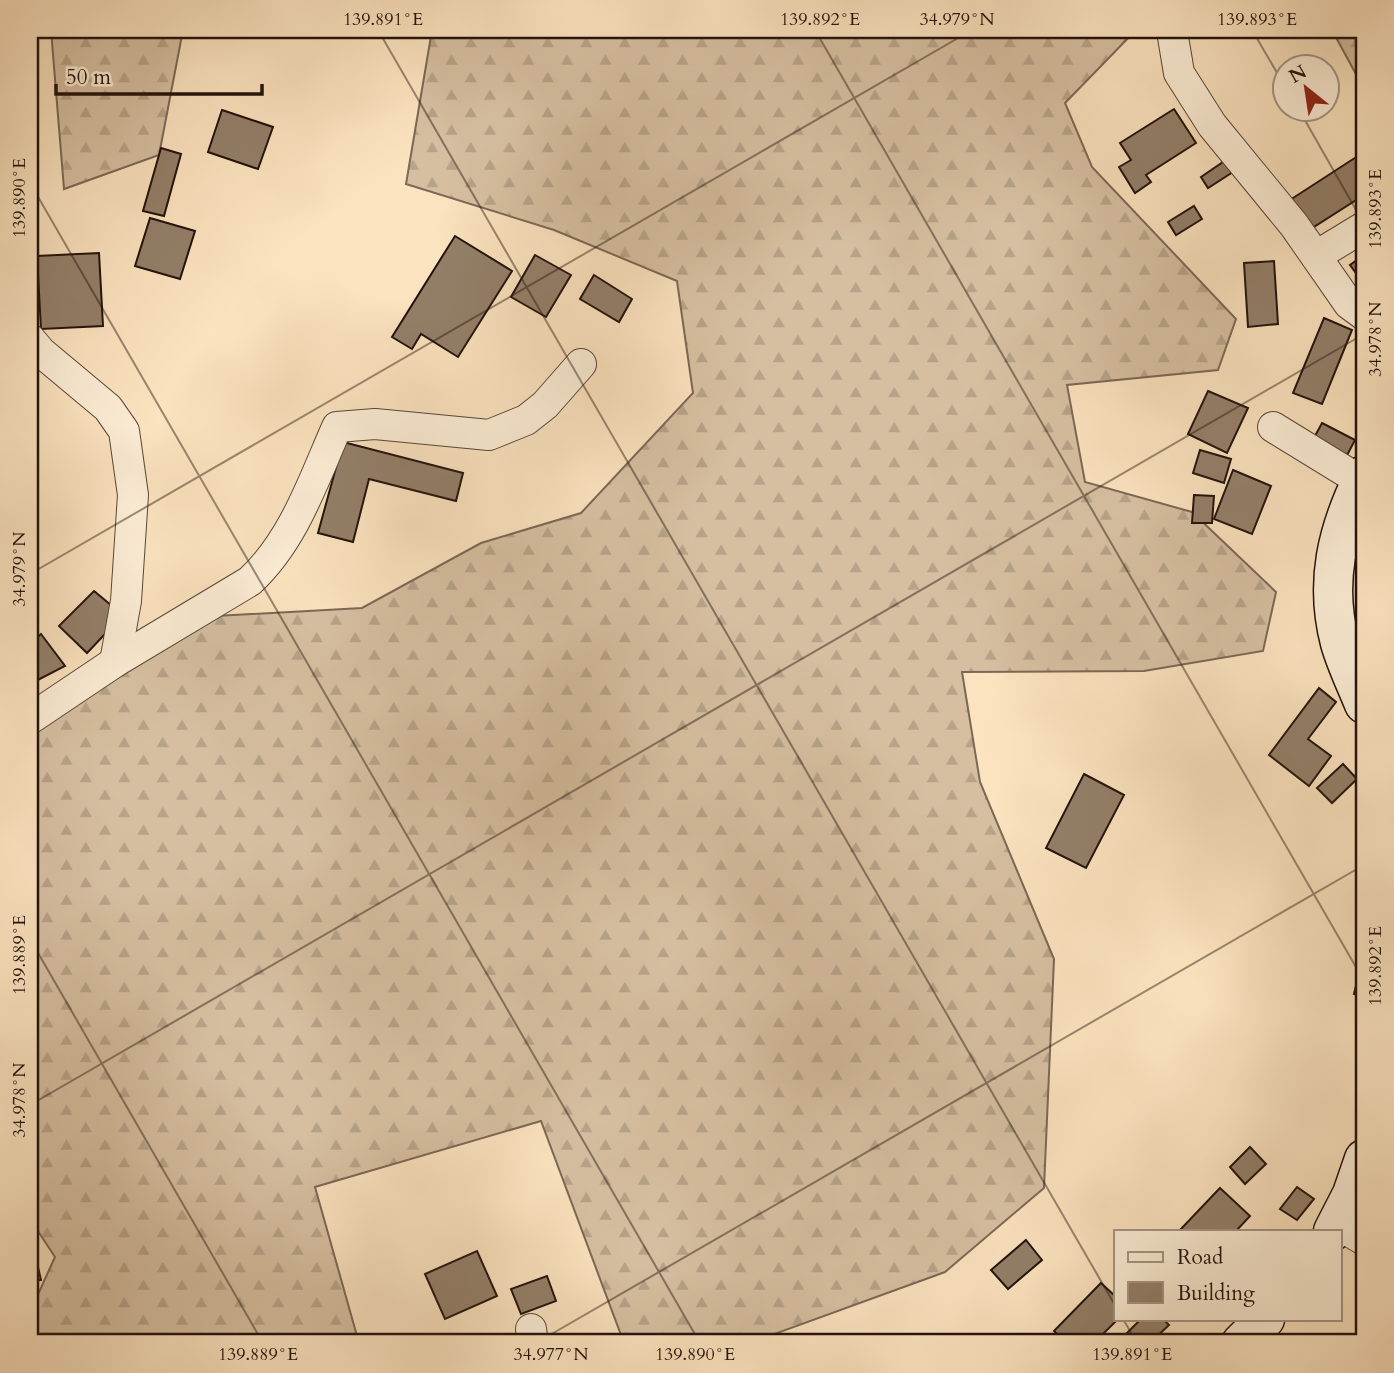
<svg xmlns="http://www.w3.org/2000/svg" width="1394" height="1373" viewBox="0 0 1394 1373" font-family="Cardo,serif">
<defs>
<pattern id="forest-firs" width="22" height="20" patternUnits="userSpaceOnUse" patternTransform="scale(1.75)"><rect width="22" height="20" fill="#d6bfa1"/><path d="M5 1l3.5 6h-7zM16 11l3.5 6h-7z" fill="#b7a389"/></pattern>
</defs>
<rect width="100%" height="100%" fill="#fbe3bf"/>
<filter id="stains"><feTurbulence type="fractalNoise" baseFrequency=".00286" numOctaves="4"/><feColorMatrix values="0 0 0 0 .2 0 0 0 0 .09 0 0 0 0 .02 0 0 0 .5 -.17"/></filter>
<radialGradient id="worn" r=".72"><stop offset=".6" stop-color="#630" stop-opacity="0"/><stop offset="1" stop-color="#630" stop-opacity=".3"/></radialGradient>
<!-- forest -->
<g fill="url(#forest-firs)" stroke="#7c6856" stroke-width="2">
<polygon points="51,30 183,30 159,155 64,189"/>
<polygon points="432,30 1136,30 1065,103 1092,167 1236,319 1218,370 1067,385 1085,482 1192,512 1276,592 1263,651 1144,671 962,672 980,782 1054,959 1044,1188 945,1272 758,1340 712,1343 624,1343 541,1121 315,1187 359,1343 30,1343 30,1312 55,1257 30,1219 30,726 216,616 362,608 481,543 581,513 693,393 677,281 554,230 406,184"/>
<polygon points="1332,30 1364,30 1364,89"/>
</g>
<!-- building -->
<g fill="#937f69" stroke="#22120c" stroke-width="2">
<polygon points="1174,109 1196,143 1146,175 1151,182 1135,193 1119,167 1131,160 1120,143"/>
<polygon points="222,110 273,127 258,169 208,152"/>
<polygon points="161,148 181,154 164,216 143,211"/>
<polygon points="1364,152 1364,195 1309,230 1290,200"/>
<polygon points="1226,160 1233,172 1208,188 1201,177"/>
<polygon points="1194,206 1202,219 1176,235 1168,222"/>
<polygon points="150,218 195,231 180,279 135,266"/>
<polygon points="455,236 512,271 458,357 421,334 412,349 392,337"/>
<polygon points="99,253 103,326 41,329 37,256"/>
<polygon points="535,255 571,275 546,317 511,297"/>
<polygon points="1364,255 1364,284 1350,265"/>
<polygon points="1274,261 1278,324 1248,327 1244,263"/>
<polygon points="594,275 632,299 619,322 580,299"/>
<polygon points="1324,318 1352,330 1322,404 1293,393"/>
<polygon points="1208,391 1248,408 1227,453 1188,434"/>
<polygon points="1322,423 1355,440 1342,465 1309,447"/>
<polygon points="343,442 463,473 456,501 369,479 353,542 318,533"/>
<polygon points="1200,450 1231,459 1224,483 1193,473"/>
<polygon points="1233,470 1271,486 1252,534 1214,519"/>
<polygon points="1194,495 1214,496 1212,523 1192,523"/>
<polygon points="94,591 123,615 87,653 59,626"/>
<polygon points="41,634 65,666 30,684 30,644"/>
<polygon points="1319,688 1336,702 1308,739 1331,756 1309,786 1269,755"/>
<polygon points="1343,764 1357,779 1332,803 1317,788"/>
<polygon points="1084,774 1124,795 1086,868 1046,848"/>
<polygon points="1360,969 1364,970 1364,996 1354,994"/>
<polygon points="1250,1147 1266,1164 1245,1184 1230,1167"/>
<polygon points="1297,1187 1314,1199 1297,1220 1280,1209"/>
<polygon points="1220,1188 1250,1216 1236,1231 1179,1231"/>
<polygon points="30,1233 41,1280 30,1282"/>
<polygon points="1026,1240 1042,1260 1008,1289 991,1270"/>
<polygon points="477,1251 497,1296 445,1319 425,1274"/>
<polygon points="547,1276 556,1301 521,1314 511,1289"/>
<polygon points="1101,1283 1116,1297 1116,1319 1118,1319 1094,1343 1066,1343 1054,1331"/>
<polygon points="1141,1319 1163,1319 1169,1325 1150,1343 1137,1343 1127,1333"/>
</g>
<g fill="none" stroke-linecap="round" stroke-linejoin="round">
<defs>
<g id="street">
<polyline points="1173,37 1179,73 1212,125 1294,225 1349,304 1364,315"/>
<polyline points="1316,256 1362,228"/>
<polyline points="30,339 41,352 108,408 124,431 133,495 126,601 115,662"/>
<polyline points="1273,427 1361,481"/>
<path d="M 30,719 L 115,662 L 250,581 C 294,540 313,481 337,427 L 375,424 L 489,435 L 526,420 L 545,405 L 581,364"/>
<polyline points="1337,1224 1364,1240"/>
<polyline points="531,1329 533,1343"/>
</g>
<g id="secondary">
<path d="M 1364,475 C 1337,530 1324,582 1340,643 C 1346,664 1356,684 1364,704"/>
<polyline points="1333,1231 1352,1194 1364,1159"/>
<polyline points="1241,1343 1265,1319"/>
</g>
</defs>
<!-- street casing -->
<use href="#street" stroke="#584639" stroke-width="32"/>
<!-- secondary casing -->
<use href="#secondary" stroke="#22120c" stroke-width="41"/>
<!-- street -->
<use href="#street" stroke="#fcedd5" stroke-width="30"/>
<!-- secondary -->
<use href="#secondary" stroke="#fcedd5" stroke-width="38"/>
</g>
<!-- ticks -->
<path fill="none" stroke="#22120c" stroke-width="2" stroke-opacity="0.45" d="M 378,30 L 1116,1307M 815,30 L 1364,981M 1252,30 L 1286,88M 30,43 L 53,30M 1298,108 L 1364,224M 30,183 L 700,1343M 30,574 L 972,30M 30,939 L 263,1343M 30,1105 L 1364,334M 1123,1319 L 1137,1343M 536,1343 L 1364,865"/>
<!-- margin -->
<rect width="1394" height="1373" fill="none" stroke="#fbe3bf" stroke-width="77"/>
<!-- legend -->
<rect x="1114" y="1230" width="228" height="91" fill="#fcedd5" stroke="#a59585" stroke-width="2"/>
<rect x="1128" y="1252" width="35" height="10" fill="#fcedd5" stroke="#a59585" stroke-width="2"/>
<text x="1177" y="1264" font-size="21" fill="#22120c">Road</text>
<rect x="1128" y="1282" width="35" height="21" fill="#937f69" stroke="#a59585" stroke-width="2"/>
<text x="1177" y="1300" font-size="21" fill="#22120c">Building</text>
<!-- north arrow -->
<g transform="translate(1306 88) rotate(330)"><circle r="33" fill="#fcedd5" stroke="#a59585" stroke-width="2"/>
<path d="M0-5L12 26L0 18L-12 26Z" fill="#8f2418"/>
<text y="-10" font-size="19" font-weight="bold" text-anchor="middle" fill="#22120c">N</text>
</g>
<!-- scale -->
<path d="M56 84v10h206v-10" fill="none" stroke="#22120c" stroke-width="3.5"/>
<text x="66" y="84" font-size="21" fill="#22120c" stroke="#fcedd5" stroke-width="5" paint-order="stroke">50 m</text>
<rect x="38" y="38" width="1318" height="1296" fill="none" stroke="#22120c" stroke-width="2.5"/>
<g font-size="18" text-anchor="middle" fill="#22120c">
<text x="383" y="25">139.891°E</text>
<text x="820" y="25">139.892°E</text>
<text x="957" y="25">34.979°N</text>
<text x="1257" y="25">139.893°E</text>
<text transform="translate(19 198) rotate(-90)" y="6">139.890°E</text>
<text transform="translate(1375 209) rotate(-90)" y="6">139.893°E</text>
<text transform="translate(1375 339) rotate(-90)" y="6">34.978°N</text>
<text transform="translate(19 569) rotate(-90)" y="6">34.979°N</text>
<text transform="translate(19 955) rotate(-90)" y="6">139.889°E</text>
<text transform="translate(1375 966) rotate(-90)" y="6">139.892°E</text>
<text transform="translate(19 1100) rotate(-90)" y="6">34.978°N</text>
<text x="258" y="1360">139.889°E</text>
<text x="551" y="1360">34.977°N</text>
<text x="695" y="1360">139.890°E</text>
<text x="1132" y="1360">139.891°E</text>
</g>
<rect width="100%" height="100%" filter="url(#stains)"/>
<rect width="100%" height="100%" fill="url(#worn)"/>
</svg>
